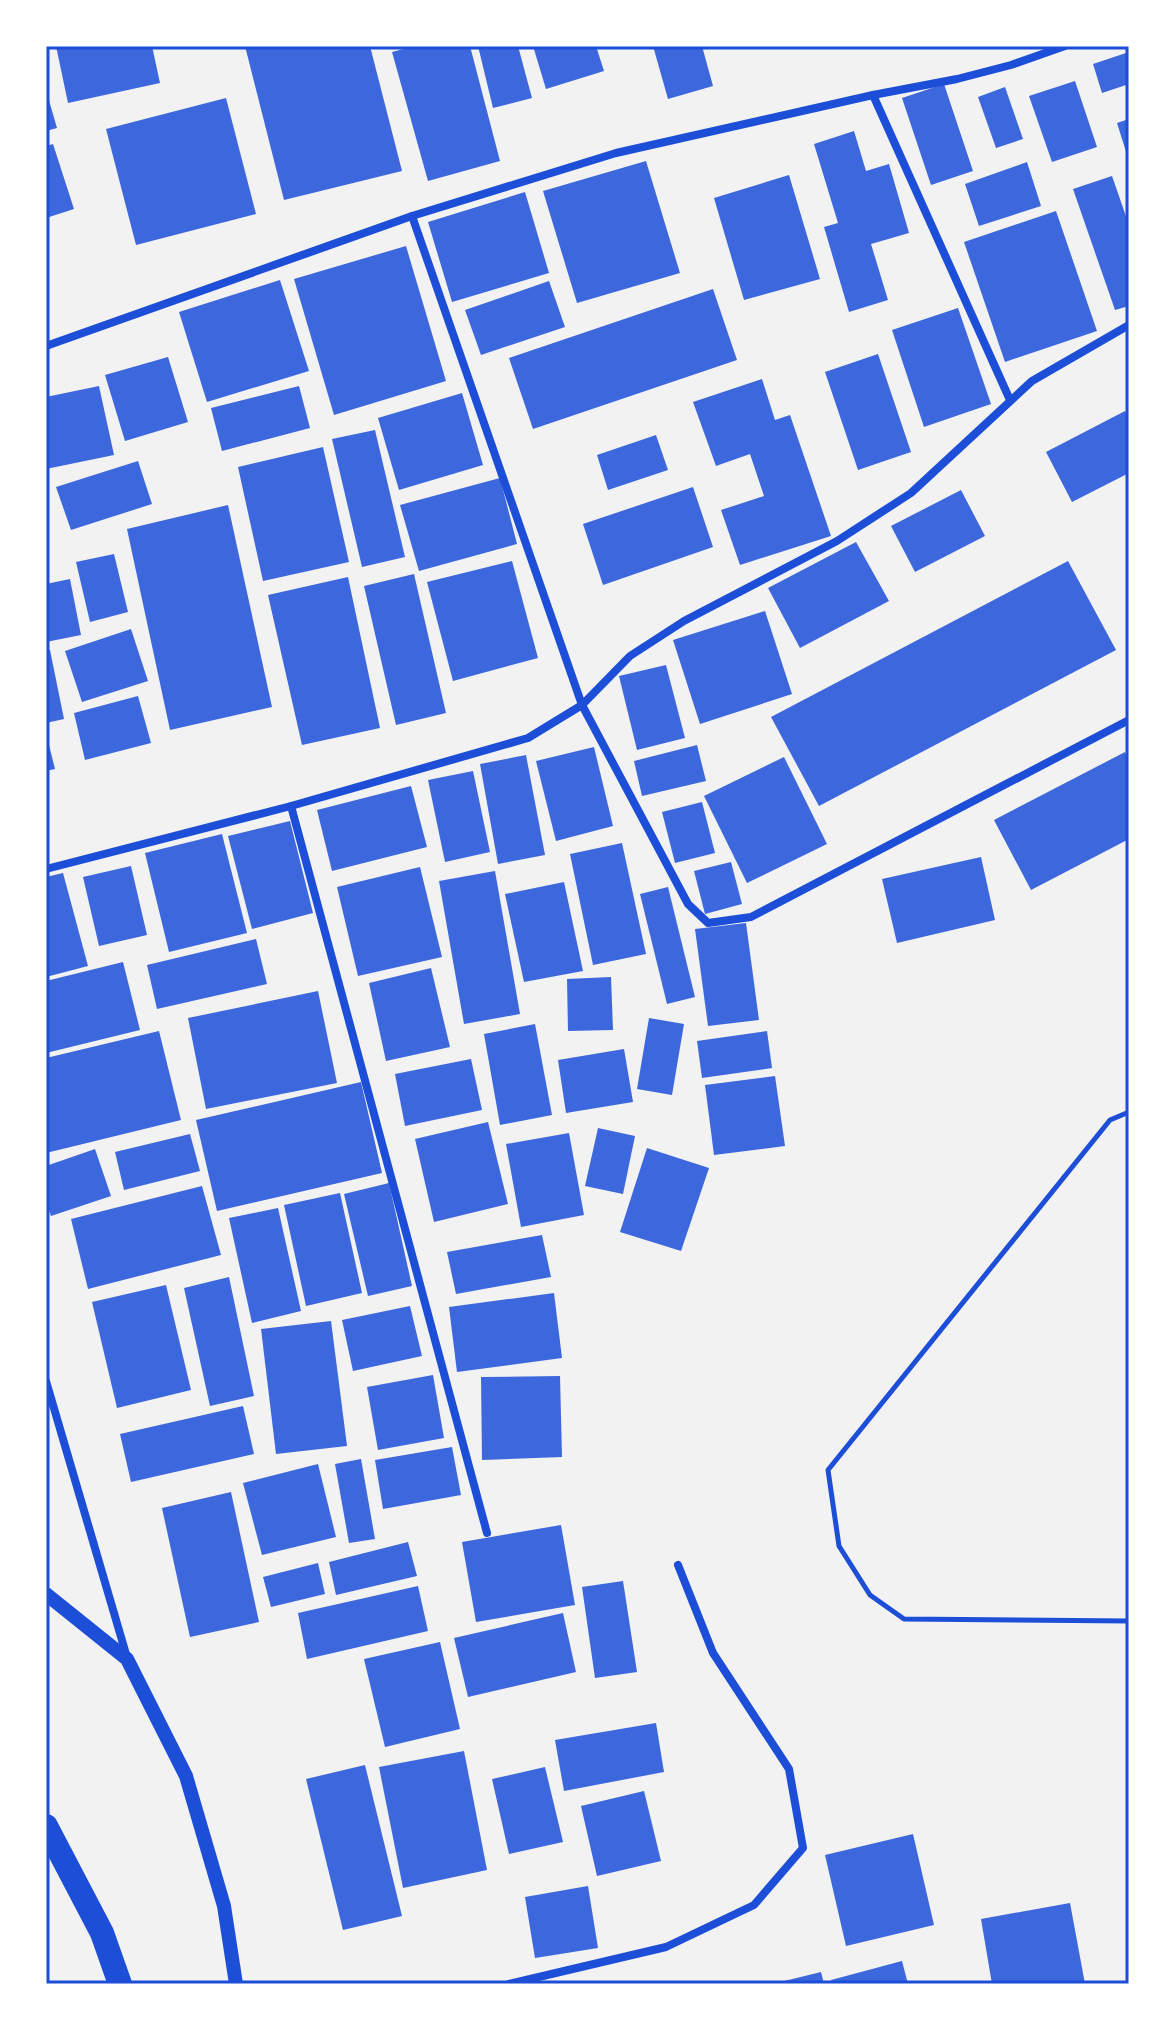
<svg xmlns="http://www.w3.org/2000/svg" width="1175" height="2030" viewBox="0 0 1175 2030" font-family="Raleway,sans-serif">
<rect width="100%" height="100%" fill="#f2f2f2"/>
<!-- building -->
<g fill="#3d67dc">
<polygon points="56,46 152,46 160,83 68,103"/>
<polygon points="245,46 370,46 402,171 284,200"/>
<polygon points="415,46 470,46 500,161 428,181 392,52"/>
<polygon points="478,46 518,46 532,98 493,108"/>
<polygon points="533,46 596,46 604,71 546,89"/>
<polygon points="653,46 702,46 713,86 668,99"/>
<polygon points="1129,52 1129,84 1102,93 1093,64"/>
<polygon points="1075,81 1097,147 1052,162 1029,96"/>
<polygon points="944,84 973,171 931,185 902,98"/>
<polygon points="1005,87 1023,139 996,148 978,97"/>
<polygon points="46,90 57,128 46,131"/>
<polygon points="226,98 256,214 136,245 106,129"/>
<polygon points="1129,119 1129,158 1128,158 1117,123"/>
<polygon points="854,131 866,171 889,164 909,233 871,244 888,300 849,312 824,227 838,223 814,144"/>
<polygon points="53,144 74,209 46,218 46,146"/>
<polygon points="646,161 680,273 577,303 543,191"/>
<polygon points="1027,162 1041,206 979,226 965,184"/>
<polygon points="789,175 820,279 744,300 714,198"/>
<polygon points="1112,176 1129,225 1129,306 1115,310 1073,189"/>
<polygon points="525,192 549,273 452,302 428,222"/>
<polygon points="1056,211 1097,331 1005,362 964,242"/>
<polygon points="406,246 446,381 334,415 294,279"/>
<polygon points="280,280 309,371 207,402 179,312"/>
<polygon points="549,281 565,327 481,355 465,310"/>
<polygon points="713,289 737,360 533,429 509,358"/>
<polygon points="958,308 991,404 924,427 892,330"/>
<polygon points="878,354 911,452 858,470 825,372"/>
<polygon points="168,357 188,422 125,441 105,375"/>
<polygon points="762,379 775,420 790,415 831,536 740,565 721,510 764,496 750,454 716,466 693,402"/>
<polygon points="99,386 114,455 46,469 46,397"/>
<polygon points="299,386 310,428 222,451 211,408"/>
<polygon points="462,393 483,465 399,490 378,418"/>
<polygon points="1125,411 1129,419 1129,473 1072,502 1046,452"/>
<polygon points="375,430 405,557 362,567 332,439"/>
<polygon points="656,435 668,470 608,490 597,455"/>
<polygon points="323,447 349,562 263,581 238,467"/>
<polygon points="138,461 152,504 71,530 56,487"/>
<polygon points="500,478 517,544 419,571 400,505"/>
<polygon points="693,487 713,547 603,585 583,524"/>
<polygon points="961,490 985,536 915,572 891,526"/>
<polygon points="228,505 272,707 170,730 127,529"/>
<polygon points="856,542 889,601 800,648 768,588"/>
<polygon points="114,554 128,612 90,622 76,562"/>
<polygon points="512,561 538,658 453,681 427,582"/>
<polygon points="1068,561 1116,650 819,806 771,717"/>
<polygon points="414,574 446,713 396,725 364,586"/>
<polygon points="348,577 380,728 302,745 268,595"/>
<polygon points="70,579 81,635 46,642 46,584"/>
<polygon points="765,611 792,694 700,724 673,640"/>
<polygon points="131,629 148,681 82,702 65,651"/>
<polygon points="46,650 50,650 64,719 46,723"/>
<polygon points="666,665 685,738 637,750 619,676"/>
<polygon points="138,696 151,743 85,760 74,713"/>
<polygon points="47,737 55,769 46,771 46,738"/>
<polygon points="697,745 706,781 642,796 634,761"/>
<polygon points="594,747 613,826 556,841 536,761"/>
<polygon points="1125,752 1129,761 1129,839 1031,890 994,820"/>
<polygon points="526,755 545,855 498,864 480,764"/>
<polygon points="784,757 827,844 747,883 704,796"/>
<polygon points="473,771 490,852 445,862 428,780"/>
<polygon points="411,786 427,847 332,871 317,810"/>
<polygon points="702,802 715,853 675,863 662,812"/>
<polygon points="290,821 313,913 252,929 228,836"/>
<polygon points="222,834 247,933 169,952 145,853"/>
<polygon points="622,843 646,954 593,965 570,854"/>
<polygon points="981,857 995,920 897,943 882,879"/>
<polygon points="731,862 742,904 705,914 694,871"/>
<polygon points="131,866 147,935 99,946 83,877"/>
<polygon points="420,867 442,957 358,976 337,887"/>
<polygon points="495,871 520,1014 464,1024 439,881"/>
<polygon points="63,873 88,966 46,977 46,877"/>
<polygon points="564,882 583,971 524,982 505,894"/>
<polygon points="668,887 695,997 667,1004 640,894"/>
<polygon points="746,923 759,1020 708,1026 695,929"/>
<polygon points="256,939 267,984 157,1009 147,965"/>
<polygon points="123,962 140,1030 46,1053 46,981"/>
<polygon points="431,968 450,1047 386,1061 369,983"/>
<polygon points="611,977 613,1030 568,1031 567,979"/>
<polygon points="318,991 337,1083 206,1109 188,1018"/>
<polygon points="649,1018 684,1024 672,1095 637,1089"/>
<polygon points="535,1024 552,1115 500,1125 484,1034"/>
<polygon points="159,1031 181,1120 46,1153 46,1058"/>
<polygon points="767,1031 772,1068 702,1078 697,1041"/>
<polygon points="624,1049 633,1102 566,1113 558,1060"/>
<polygon points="471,1059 482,1110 405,1126 395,1074"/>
<polygon points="775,1076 785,1146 714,1155 705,1085"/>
<polygon points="361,1082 382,1173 217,1211 196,1120"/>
<polygon points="488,1122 508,1204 434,1222 415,1139"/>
<polygon points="598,1128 635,1136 623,1194 585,1186"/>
<polygon points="569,1133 584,1215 521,1227 506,1144"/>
<polygon points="190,1134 200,1171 124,1190 115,1152"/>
<polygon points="647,1148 709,1168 681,1251 620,1232"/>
<polygon points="95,1149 111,1196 51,1216 46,1202 46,1166"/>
<polygon points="389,1183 412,1286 368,1296 344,1194"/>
<polygon points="202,1186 221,1255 88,1289 71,1219"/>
<polygon points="340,1193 362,1293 306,1306 284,1205"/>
<polygon points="278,1208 301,1311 252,1323 229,1218"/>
<polygon points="542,1235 551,1277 456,1294 447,1252"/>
<polygon points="229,1277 254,1396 210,1406 184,1288"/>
<polygon points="166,1285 191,1390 117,1408 92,1302"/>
<polygon points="554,1293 562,1358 457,1372 449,1307"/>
<polygon points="410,1306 422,1356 353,1371 342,1320"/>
<polygon points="331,1321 347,1446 276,1454 261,1329"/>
<polygon points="433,1375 444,1438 378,1450 367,1387"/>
<polygon points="560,1376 562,1457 482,1460 481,1377"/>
<polygon points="243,1406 254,1454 131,1482 120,1434"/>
<polygon points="452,1447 461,1495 383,1509 375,1460"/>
<polygon points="361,1459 375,1539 349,1543 335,1464"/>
<polygon points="318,1464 336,1537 262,1555 243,1483"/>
<polygon points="231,1492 259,1622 190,1637 162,1508"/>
<polygon points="561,1525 575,1605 476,1622 462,1542"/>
<polygon points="408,1542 417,1576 336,1595 329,1562"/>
<polygon points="318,1563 325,1594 271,1607 263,1577"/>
<polygon points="623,1581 637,1672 595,1678 582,1587"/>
<polygon points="418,1586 428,1631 307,1659 298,1613"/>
<polygon points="563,1613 576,1672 468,1697 454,1638"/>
<polygon points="440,1642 460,1729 385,1747 364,1659"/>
<polygon points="656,1723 664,1772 564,1791 555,1740"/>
<polygon points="464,1751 487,1870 403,1888 379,1767"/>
<polygon points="365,1765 402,1916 343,1930 306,1779"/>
<polygon points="545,1767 563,1842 509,1854 492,1779"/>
<polygon points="644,1791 661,1861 597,1876 581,1806"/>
<polygon points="913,1834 934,1925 846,1946 825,1855"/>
<polygon points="588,1886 598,1948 535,1958 525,1897"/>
<polygon points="1070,1903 1085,1984 992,1984 981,1919"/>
<polygon points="902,1961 908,1984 832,1984 831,1980"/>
<polygon points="821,1972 824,1984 776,1984 776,1983"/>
</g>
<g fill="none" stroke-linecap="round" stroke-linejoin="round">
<!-- path -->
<polyline stroke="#1d4ed8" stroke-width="5" points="1129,1112 1110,1120 828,1470 839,1546 870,1595 904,1619 1129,1621"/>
<!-- minor -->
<g stroke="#1d4ed8" stroke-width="8">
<polyline points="873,95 1010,400"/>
<polyline points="412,216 582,705 688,904 708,923 751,917 1129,720"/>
<polyline points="46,346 412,216 616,153 873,95 957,79 1011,65 1065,46"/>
<polyline points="291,806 487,1533"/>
<polyline points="46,869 291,806 528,738 582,705 630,656 684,621 837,541 911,493 1032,381 1129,325"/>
<polyline points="46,1381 126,1654"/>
<polyline points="509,1984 666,1947 754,1905 803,1848 789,1769 713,1653 678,1565"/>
</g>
<!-- tertiary -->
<polyline stroke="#1d4ed8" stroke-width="14" points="46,1594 127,1659 186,1776 224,1906 236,1984"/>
<!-- motorway -->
<polyline stroke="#1d4ed8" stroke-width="24" points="46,1826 102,1933 120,1984"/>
</g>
<!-- border -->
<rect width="1175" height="2030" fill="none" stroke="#ffffff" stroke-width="96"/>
<rect x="48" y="48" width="1079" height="1934" fill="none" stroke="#1d4ed8" stroke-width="3"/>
</svg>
